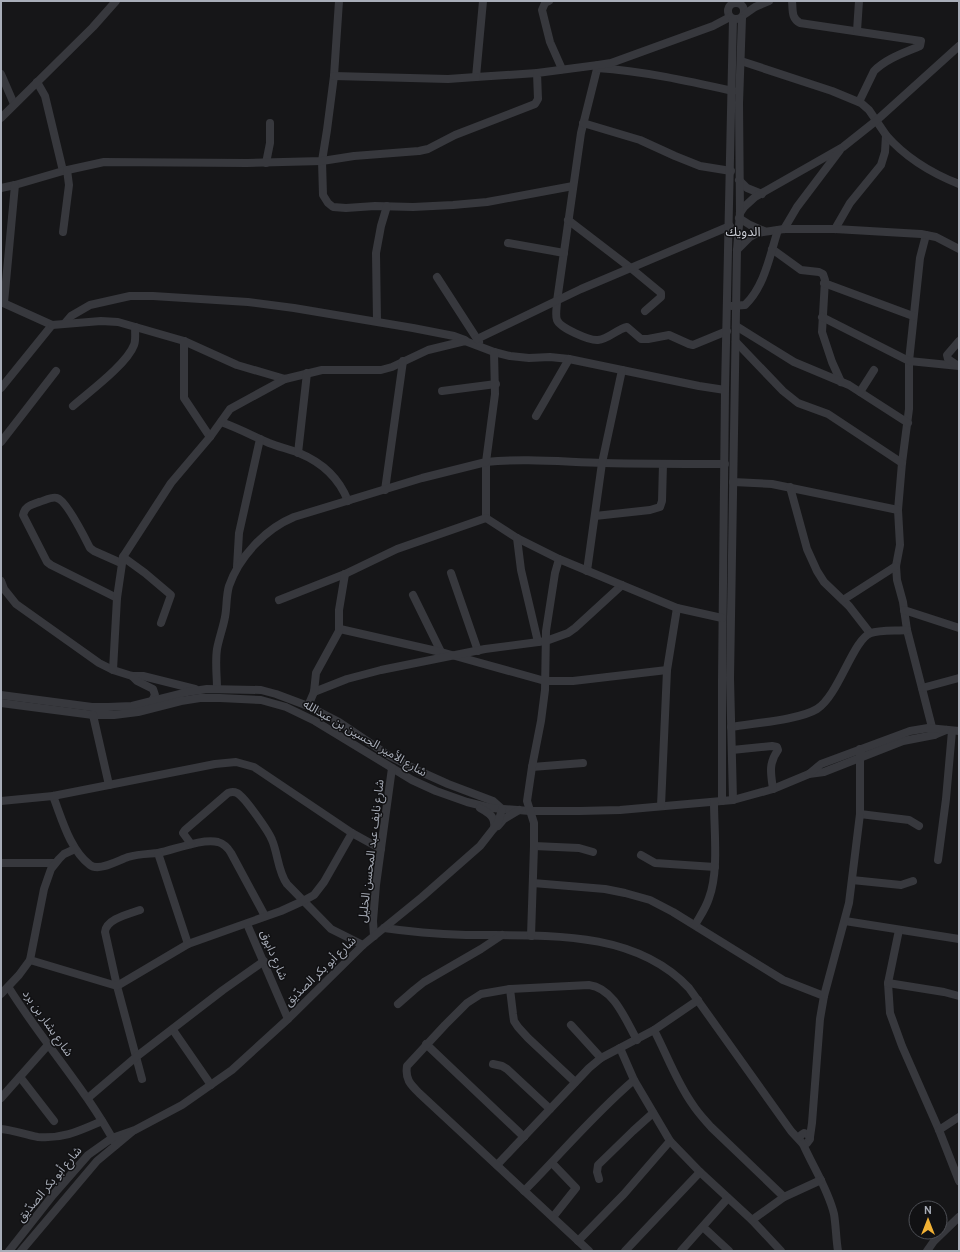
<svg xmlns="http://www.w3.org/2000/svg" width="960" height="1252" viewBox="0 0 960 1252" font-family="Cabin,'Noto Sans Arabic',sans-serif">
<rect width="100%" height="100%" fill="#161618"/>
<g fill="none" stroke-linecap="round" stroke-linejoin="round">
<!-- minor -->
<g stroke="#37383d" stroke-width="8">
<polyline points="339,1 334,76 327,130 322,161 323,195 328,203 333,207 346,208 375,206 413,207 453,205 487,202 573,186"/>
<polyline points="483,1 476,77 537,73"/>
<polyline points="549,1 545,3 542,10 550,42 562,69"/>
<path d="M 792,1 C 793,10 791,18 800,23 L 921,41 L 920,46 C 904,53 887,58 874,71 L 859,102"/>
<circle cx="736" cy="11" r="8"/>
<polyline points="745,14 755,7 769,1"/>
<polyline points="857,31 859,1"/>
<polyline points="741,61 832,91 861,103 869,110 886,135 885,152 881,165 850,203 835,229"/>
<path d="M 598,65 L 581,133 L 557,301 C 557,307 555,315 557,320 C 560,328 590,341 598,340 C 609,339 617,329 627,327 L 641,339 L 648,339 L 669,335 L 689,344 L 693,345 L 727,331"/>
<path d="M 597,68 C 643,71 688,81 733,91"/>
<polyline points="1,74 14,104"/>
<polyline points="334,76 448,79 476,77"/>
<polyline points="37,82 45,96 63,171"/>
<polyline points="1,118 93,27 116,1"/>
<polyline points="583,123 640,140 675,156 700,166 731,171"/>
<path d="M 886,135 C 906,158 931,173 959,184"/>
<polyline points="266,163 270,143 270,123"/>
<polyline points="739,180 747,188 762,194"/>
<polyline points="1,188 15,185 63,171 104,162 247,163 322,161 354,156 419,151 428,149 455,135 535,104 538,99 537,73 598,65 611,63 713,26 730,17"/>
<polyline points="740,213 744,207 755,197 843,147 877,120 959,46"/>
<polyline points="739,218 750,225 764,231"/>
<polyline points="568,220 632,269 661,293 661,297 645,311"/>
<polyline points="784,229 797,207 840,150"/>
<polyline points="63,232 69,185 67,170"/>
<polyline points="926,235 920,258 909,361 909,409 902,463 898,510 900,545 896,566 897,580 903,602 907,630 934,735"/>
<polyline points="508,243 564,253"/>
<polyline points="772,249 801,270 819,272 823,274 825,280 822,332 832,362 841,382"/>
<polyline points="737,250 750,237 757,233 784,229 835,229 921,234 936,237 959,249"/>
<polyline points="437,277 479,342"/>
<polyline points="824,283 913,316"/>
<polyline points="1,302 52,325 1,388"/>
<polyline points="4,303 15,185"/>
<path d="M 732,306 L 745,305 C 765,286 770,254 778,230"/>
<polyline points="822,317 909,361 959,366"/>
<polyline points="377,321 376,253 381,226 387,206"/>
<polyline points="65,323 71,316 90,305 130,296 153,296 248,302 294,308 413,328 454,336 465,340"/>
<polyline points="52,325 101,321 118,322 184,341 237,365 285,379 322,370 381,370 392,367 428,350 465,341 494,352 510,356 529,358 550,357 569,359 699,386 725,390"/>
<polyline points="736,326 794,362 849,385 908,423"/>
<polyline points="477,339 581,289 730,226"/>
<polyline points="184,341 184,398 210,437"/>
<polyline points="736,342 783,391 798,403 828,414 902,463"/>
<polyline points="957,365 948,359 947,355 959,341"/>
<polyline points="442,391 496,384"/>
<polyline points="860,392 874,370"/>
<path d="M 73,406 C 89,392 127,364 134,345 C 136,340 135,333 135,327"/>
<polyline points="536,416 569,359"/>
<path d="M 221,422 C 238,428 253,436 269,443 C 279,447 289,449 299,453 C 321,462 339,478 348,501"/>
<polyline points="1,442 56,371"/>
<polyline points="298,453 307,373"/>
<polyline points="733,482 772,484 898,510"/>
<polyline points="790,487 807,549 817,571 824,582 849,606 870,633"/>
<polyline points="385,490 403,361"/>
<polyline points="595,516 650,510 660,507 662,501 663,464"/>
<path d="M 486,518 L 486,462 C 525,458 564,462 603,463 C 643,464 684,464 725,464"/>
<polyline points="486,518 517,538 559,559"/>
<polyline points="517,538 521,570 538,642"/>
<polyline points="123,557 171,483 210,437 230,409 285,379"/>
<polyline points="237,567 239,533 260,439"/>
<polyline points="587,571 602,463 622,370"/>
<polyline points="451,573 478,651"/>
<polyline points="1,581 4,589 16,604 99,663 113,670 132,676 143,676 195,689"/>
<polyline points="413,595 441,652"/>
<path d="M 117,598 L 51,565 L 47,562 L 23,515 C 25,506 31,505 39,502 C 44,501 52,496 57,498 C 66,500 85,538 90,548 L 94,551 L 121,563"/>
<polyline points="279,600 345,574 397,549 486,518"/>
<polyline points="843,600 896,566"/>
<polyline points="904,610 959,628"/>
<polyline points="340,629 441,652 545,681 573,681 667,670"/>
<polyline points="113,670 117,598 123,557 145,573 171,595 161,623"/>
<polyline points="132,676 137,681 153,689 155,695 152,701"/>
<polyline points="922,688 959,678"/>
<path d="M 217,689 C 217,676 215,662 217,649 C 219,638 223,628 225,617 C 227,607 226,596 229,586 C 239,557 265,529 294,517 L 422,478 L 486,462 L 495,394 L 494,352"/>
<polyline points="314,692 347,679 381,670 485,649 546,641 568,633 575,628 622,585"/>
<polyline points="1,695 92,707 108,707 132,706 152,701 187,692 207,689 261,690 276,694 308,706 339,722 388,755 419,771 448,784 493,801 502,809"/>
<polyline points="1,703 93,715 114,715 138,712 181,701 200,698 220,698 261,700 286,707 315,721 412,780 436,791 467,802 491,808 530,811 580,811 620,810 733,800 773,789 809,774 824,772 903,741 934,735 946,730"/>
<polyline points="308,706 314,692 316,673 339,631 339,610 345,574"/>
<polyline points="93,715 109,785"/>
<path d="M 731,727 C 754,723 799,720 817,709 C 839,695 853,639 871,633 C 879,630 898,631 907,630"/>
<path d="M 732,750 L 772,746 L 777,747 L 778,750 C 768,764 771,774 773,789"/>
<polyline points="532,767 583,763"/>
<polyline points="809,774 821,764 910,731 928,728 959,731"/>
<path d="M 53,796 C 62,819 70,850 90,865 C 99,872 119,860 128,857 C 138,854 148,854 158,853 C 174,850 202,838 218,842 C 225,844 228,848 231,853 L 265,916"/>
<polyline points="733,800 730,678 737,250 740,213 739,103 742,18"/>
<polyline points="1,801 53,796 215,764 236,762 254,767 352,833 381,849"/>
<polyline points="722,801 722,680 725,390 733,19"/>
<polyline points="661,806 667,670 677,608"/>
<path d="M 480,808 C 489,813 496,817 494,828"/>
<polyline points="860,814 909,820 919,826"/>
<polyline points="498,826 504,819 519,810"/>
<path d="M 191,844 L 183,833 L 185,830 L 228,793 C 231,792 233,791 237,793 C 244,796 269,832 272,840 C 278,854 278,872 287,884 L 331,929 L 363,945"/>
<polyline points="534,846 579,848 593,852"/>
<polyline points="158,853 188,944"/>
<polyline points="641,855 655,863 715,867"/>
<polyline points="938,860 946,799 952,731"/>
<polyline points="1,863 54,863"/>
<polyline points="852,880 901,885 913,881"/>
<polyline points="533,883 605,889 625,893 650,900 673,912 783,980 824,996"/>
<path d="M 140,910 C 129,914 106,919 105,932 L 117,986 L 142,1079"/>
<polyline points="845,921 959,939"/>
<polyline points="247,924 288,1019"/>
<path d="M 695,925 C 700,916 706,908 709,898 C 719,872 714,830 714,802"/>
<path d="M 384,928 C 411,932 438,934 466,935 C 541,936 633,928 689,988 L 791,1131 L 803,1144 L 807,1143 L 810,1139 L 809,1135 L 804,1133 L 801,1135 L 799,1139"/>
<polyline points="899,930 888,983 890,1013 902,1046 939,1130 959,1181"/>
<polyline points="374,936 373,921 376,885 392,768"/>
<polyline points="531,936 534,846 534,823 527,801 532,767 541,721 545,690 546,631 555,573 559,559 677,608 722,618"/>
<polyline points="30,960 117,986 188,944 281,911 303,901 314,895 324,882 352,833"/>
<polyline points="888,983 944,992 959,996"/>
<path d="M 9,988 C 42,1041 86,1089 116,1145"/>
<polyline points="510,989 513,1014 514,1021 518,1027 528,1038 575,1082"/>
<polyline points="1,994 19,975 30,960 44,889 51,869 59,859 64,854 75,849"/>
<polyline points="398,1004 414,990 424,982 481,949 502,935"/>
<polyline points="571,1025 601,1058"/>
<polyline points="173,1030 211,1085"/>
<path d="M 654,1030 C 667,1055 677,1083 693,1105 C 698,1113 705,1120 711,1127 L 784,1197"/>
<polyline points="426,1044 524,1137"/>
<polyline points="620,1048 634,1080 670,1141 700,1172 752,1220 781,1251"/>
<polyline points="493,1064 502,1066 507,1069 550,1109"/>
<polyline points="20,1077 54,1121"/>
<polyline points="1,1098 48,1045"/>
<polyline points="88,1098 136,1057 223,990 264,961"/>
<path d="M 1,1129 C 14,1130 25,1135 38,1137 C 63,1139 79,1131 102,1121"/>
<polyline points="939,1130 959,1117"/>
<polyline points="810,1137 812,1123 820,1019 824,996 849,903 860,814 860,749"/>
<path d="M 803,1144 C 813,1167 828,1189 834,1214 C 836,1226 836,1239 838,1251"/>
<polyline points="552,1163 576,1188 553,1217"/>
<polyline points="497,1165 589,1068 601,1058 654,1030 698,1000"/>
<polyline points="599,1179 597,1172 598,1165 633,1131 653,1113"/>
<path d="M 524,1191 C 561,1154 594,1114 634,1080"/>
<polyline points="752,1220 784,1197 821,1180"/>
<polyline points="703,1227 729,1251"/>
<polyline points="578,1241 624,1194 670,1141"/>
<polyline points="9,1251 53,1195 88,1155 112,1138 135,1130 182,1105 232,1070 288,1019 363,945 422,897 480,846 498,823 502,809"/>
<polyline points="21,1251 97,1161 133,1131"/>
<path d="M 589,1251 L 419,1093 C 410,1084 405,1079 407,1066 L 445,1025 L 467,1003 L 481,994 L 510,989 L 589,985 C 614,988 626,1021 637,1040"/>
<polyline points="625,1251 700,1172"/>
<polyline points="681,1251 728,1198"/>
<polyline points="927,1251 934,1241 959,1217"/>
</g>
</g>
<g text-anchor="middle" stroke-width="3" stroke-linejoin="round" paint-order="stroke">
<!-- street labels -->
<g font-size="12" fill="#a8adb8" stroke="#111113">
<text transform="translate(365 738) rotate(30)" y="4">شارع الأمير الحسين بن عبدالله</text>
<text transform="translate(371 851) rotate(-83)" y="4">شارع نايف عبد المحسن الخليل</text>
<text transform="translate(274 955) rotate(67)" y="4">شارع دابوق</text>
<text transform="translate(320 971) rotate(-44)" y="4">شارع أبو بكر الصدّيق</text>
<text transform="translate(48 1023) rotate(55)" y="4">شارع بشار بن برد</text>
<text transform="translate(49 1184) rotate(-50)" y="4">شارع أبو بكر الصدّيق</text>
</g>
<!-- neighbourhood labels -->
<g font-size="13" fill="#c9ccd4" stroke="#111113">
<text x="743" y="236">الدويك</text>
</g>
</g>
<!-- border -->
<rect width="960" height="1252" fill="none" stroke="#a8adb8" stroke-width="4"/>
<!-- north arrow -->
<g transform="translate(928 1220)"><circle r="19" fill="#111113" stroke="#4d4f55"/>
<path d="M0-3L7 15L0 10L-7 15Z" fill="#f2b134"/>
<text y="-6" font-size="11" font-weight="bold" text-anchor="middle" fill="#a8adb8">N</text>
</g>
</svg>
